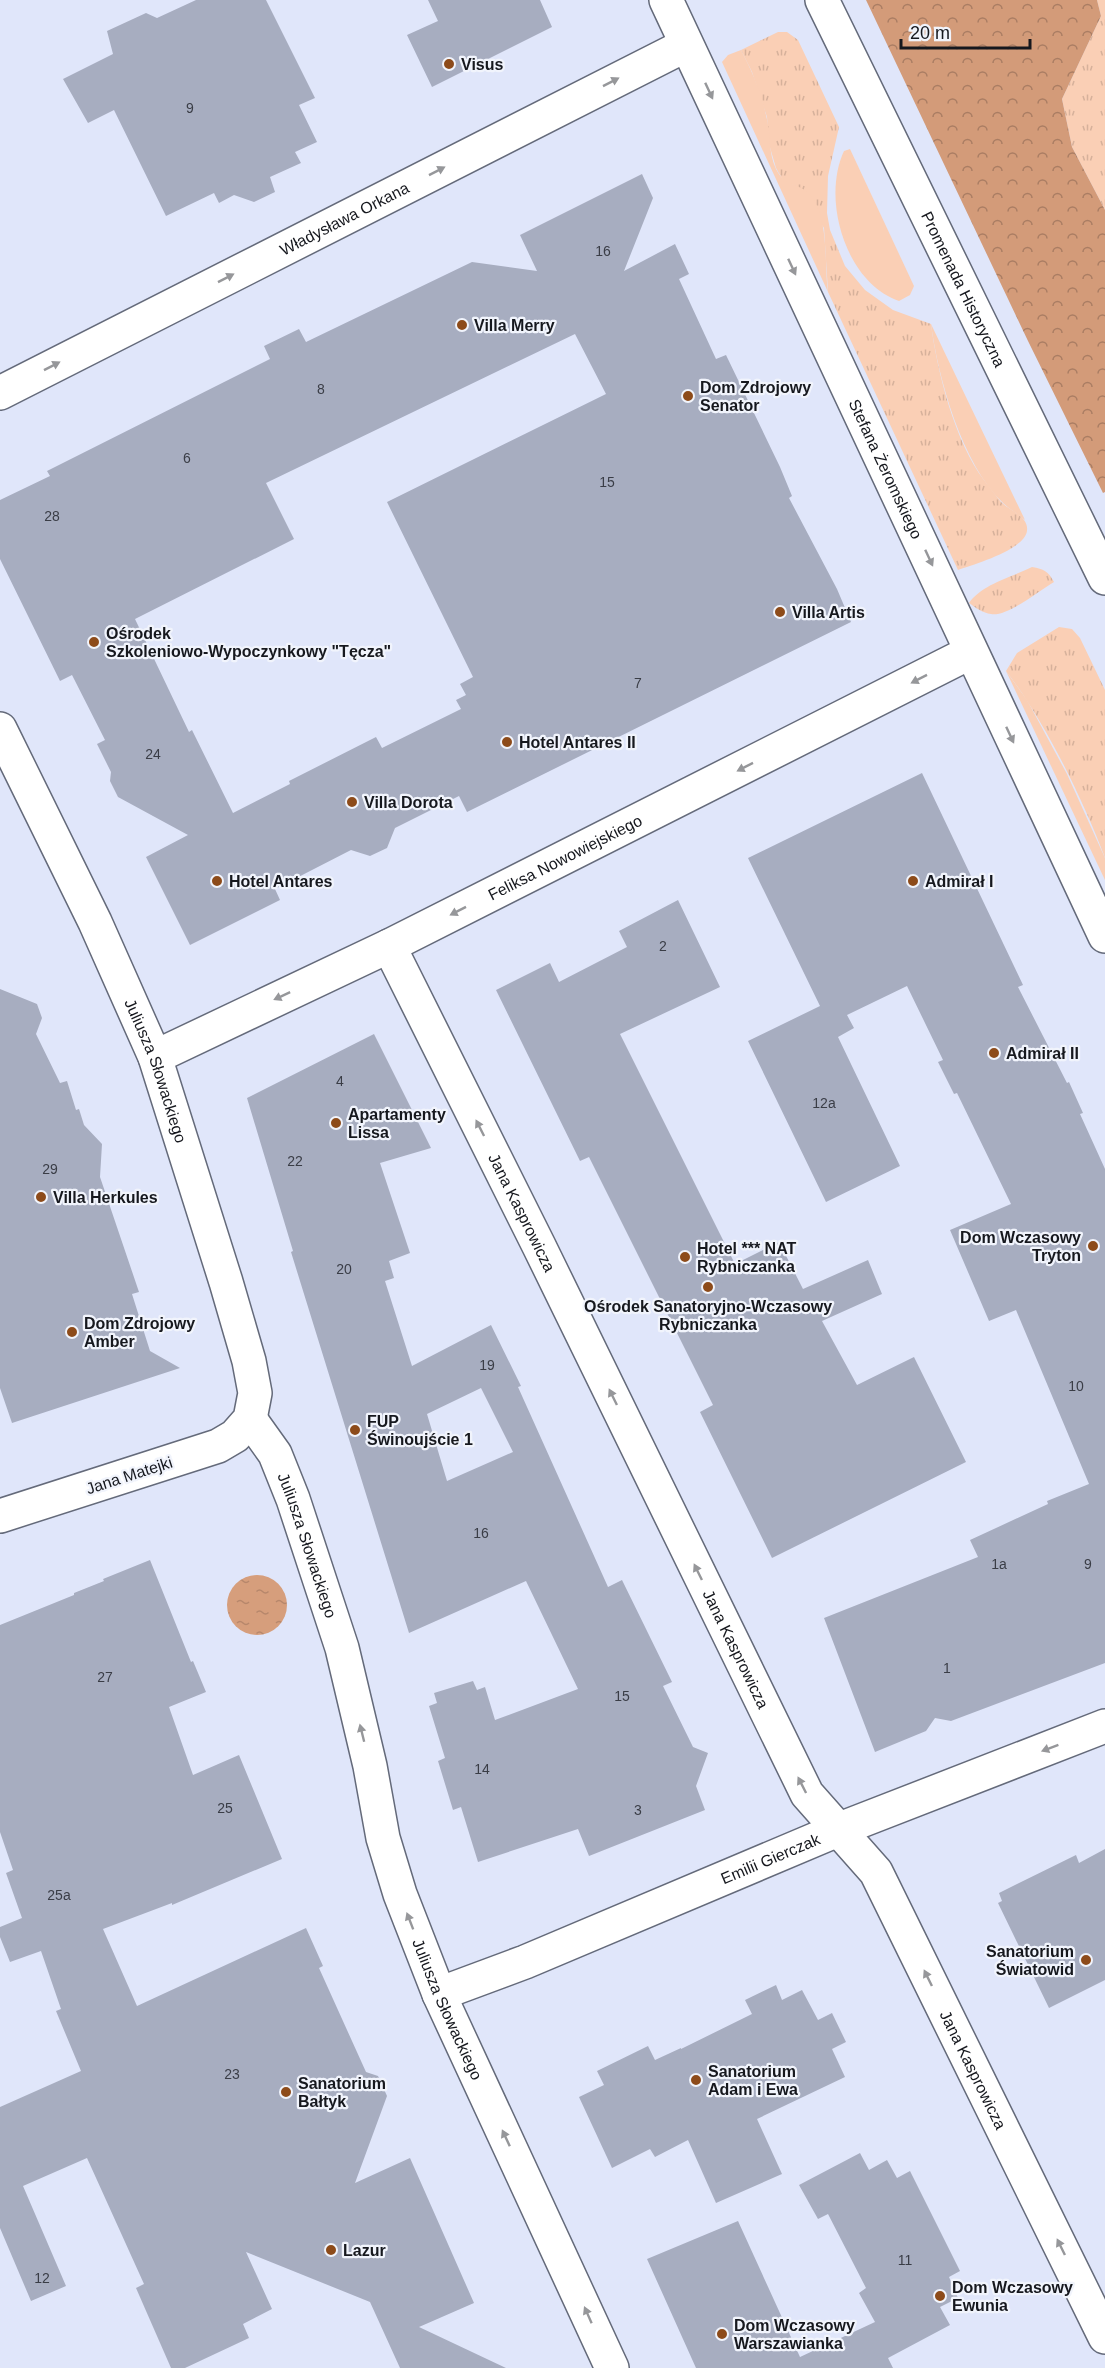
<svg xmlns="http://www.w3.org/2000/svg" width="1105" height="2368" viewBox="0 0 1105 2368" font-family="Arial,sans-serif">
<defs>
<pattern id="grass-tufts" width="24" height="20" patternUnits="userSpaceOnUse" patternTransform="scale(1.5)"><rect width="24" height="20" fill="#facfb5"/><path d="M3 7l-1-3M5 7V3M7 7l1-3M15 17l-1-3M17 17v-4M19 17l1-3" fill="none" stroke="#d6b19b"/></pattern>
<pattern id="forest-crowns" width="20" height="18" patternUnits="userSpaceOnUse" patternTransform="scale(1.5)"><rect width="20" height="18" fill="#d39b79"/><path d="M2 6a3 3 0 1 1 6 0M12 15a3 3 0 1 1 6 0" fill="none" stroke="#aa7d63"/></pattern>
<pattern id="water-ripples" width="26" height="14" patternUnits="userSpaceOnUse" patternTransform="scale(1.5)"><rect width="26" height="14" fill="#d69e7c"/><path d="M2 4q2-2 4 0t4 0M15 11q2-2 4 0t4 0" fill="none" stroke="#b7876b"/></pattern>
</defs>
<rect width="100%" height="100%" fill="#e0e6fa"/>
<!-- grass -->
<g fill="url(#grass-tufts)">
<polygon points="1097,0 1105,0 1105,210 1072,147 1062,99 1101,16"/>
<path d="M 778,32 L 787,32 L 798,40 L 839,127 L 828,176 L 827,213 L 830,230 L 845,266 L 865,290 L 893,310 L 931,324 C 937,371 955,442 984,480 C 990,487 995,495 1001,502 C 1010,511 1029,516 1027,531 C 1024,550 975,564 958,570 L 828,292 L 824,228 L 796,186 L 784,182 L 776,168 L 769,144 L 767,117 L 752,72 L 741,50 Z"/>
<path d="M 1032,567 C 1044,569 1048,571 1054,582 C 1039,591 1007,617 991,614 C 983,613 976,608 969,603 C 982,584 1012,577 1032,567 Z"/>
<path d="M 1059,627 L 1072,629 L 1080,638 L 1105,690 L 1105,858 C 1083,799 1044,720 1006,671 L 1017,653 Z"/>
</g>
<!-- forest -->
<polygon fill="url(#forest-crowns)" points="866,0 1097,0 1101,16 1062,99 1072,147 1105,210 1105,492 1103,493 1028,341"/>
<!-- garden -->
<g fill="#facfb5">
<path d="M 741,50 C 752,71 761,92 766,115 C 771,133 768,152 776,169 C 785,187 797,182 808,193 C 830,214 824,264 828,292 L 722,62 L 728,55 Z"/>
<path d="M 850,149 L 914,286 L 910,295 L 899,301 C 846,283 821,200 844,151 Z"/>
<path d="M 931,324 L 1025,520 C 1018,514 1009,509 1003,503 C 962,464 938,378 931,324 Z"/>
<polygon points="1006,671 1027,700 1067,774 1105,858 1105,880"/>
</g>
<!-- water -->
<circle fill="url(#water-ripples)" cx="257" cy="1605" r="30"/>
<!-- building -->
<g fill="#a7adc0" fill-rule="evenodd">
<polygon points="196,0 266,0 315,98 299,105 317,142 295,152 301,163 270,177 275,192 254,202 234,195 219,203 214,193 166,216 114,110 88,123 63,79 113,54 107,31 146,13 157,18"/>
<polygon points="428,0 540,0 552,27 432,87 407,35 438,21"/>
<path d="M 642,174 L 653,198 L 624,271 L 675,244 L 689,274 L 679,279 L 716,359 L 726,355 L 780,467 L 792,496 L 789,498 L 837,589 L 851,622 L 467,812 L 459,796 L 395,828 L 387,848 L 370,856 L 351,850 L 275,889 L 280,900 L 190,945 L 146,857 L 188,835 L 118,797 L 110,781 L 111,772 L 97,744 L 105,740 L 72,675 L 60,681 L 0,559 L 0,500 L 50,476 L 47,471 L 270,359 L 264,346 L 299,329 L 306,342 L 472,262 L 537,271 L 520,235 ZM 575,334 L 606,394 L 387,502 L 473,677 L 460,684 L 466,695 L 456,700 L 461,709 L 382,748 L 376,737 L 289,781 L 290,784 L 233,813 L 192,730 L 189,732 L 135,619 L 294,539 L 266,483 Z"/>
<polygon points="922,773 1023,985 1018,987 1067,1083 1069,1082 1083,1113 1080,1114 1105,1169 1105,1663 951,1721 935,1718 926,1731 875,1752 824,1618 978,1557 970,1540 1048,1504 1047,1501 1089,1484 1016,1310 989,1321 950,1230 1011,1204 957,1093 954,1094 938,1062 943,1060 907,986 847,1015 854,1028 838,1037 900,1166 826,1202 748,1041 820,1006 748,858"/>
<polygon points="678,900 720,987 620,1034 735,1264 779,1242 803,1289 868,1260 882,1294 822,1321 857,1385 914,1357 966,1462 772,1558 700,1412 713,1405 589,1157 580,1161 496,990 550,963 559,982 627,947 619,931"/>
<polygon points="0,989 37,1004 42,1018 36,1034 60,1083 67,1081 76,1110 79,1109 84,1125 102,1144 100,1177 139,1292 132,1294 150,1351 180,1368 12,1423 0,1388"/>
<path d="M 374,1034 L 431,1148 L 380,1163 L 410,1253 L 389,1261 L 394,1278 L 385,1281 L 412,1366 L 491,1325 L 521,1386 L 518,1387 L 608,1587 L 622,1580 L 672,1682 L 663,1686 L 693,1747 L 708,1753 L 696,1786 L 705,1810 L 589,1856 L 578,1829 L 478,1862 L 461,1807 L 453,1810 L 438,1761 L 445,1758 L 429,1706 L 437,1703 L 434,1693 L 473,1681 L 477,1690 L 485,1687 L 495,1720 L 578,1689 L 526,1581 L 409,1633 L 291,1252 L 293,1251 L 247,1098 ZM 481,1388 L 513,1452 L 447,1481 L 427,1414 Z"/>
<polygon points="150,1560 191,1662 193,1661 206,1692 169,1707 193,1775 239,1755 282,1859 172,1905 172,1903 103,1929 137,2006 306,1928 323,1966 319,1968 366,2072 378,2076 387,2096 355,2183 410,2158 474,2303 419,2327 506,2368 400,2368 370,2302 246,2252 272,2309 243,2324 249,2338 185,2368 171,2368 136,2288 144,2284 87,2158 23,2186 66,2286 31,2301 0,2228 0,2107 81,2071 56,2011 61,2009 41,1951 10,1962 0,1937 0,1927 22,1918 6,1873 13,1870 0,1832 0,1625 74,1595 74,1593 104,1581 103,1579"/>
<polygon points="1105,1849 1105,1980 1049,2008 998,1903 1002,1901 999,1893 1076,1855 1079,1863"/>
<polygon points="776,1985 782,2000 802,1990 818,2020 832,2013 846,2042 832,2049 845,2077 757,2119 782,2174 716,2203 688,2140 655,2157 650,2149 612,2168 579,2097 604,2085 597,2071 648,2046 655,2060 681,2048 681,2049 752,2014 745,2000"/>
<polygon points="860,2153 869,2170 887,2160 897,2178 910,2171 960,2271 949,2277 958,2298 940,2307 950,2325 888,2358 893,2368 696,2368 647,2259 738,2221 800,2357 875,2322 859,2293 866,2288 828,2214 818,2219 799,2185"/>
</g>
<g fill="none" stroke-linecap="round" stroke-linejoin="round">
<defs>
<g id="minor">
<path id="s1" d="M 666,0 L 1105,936"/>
<path id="s2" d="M 822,0 L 1105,578"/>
<path id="s3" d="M 0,393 L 686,45"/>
<path id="s4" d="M 0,729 L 95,922 L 155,1057 L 226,1282 L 249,1361 L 255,1393 L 250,1419 L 235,1436 L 218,1446 L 0,1516"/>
<path id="s5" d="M 389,946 L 539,1246 L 807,1794 L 876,1872 L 1105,2337"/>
<path id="s6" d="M 155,1057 L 389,946 L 971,652"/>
<path id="s7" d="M 250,1419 L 275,1454 L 293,1499 L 342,1648 L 370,1766 L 383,1838 L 400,1894 L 439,1994 L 612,2368"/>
<path id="s8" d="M 439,1994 L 525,1962 L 840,1829 L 1105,1726"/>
</g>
</defs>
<!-- minor casing -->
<use href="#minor" stroke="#646a7a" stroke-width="36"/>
<!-- minor -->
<use href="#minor" stroke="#fff" stroke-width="33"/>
</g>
<!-- one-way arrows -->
<defs><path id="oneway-solid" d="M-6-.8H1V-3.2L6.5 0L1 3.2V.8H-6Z" transform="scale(1.5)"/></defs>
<g fill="#96979a">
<use href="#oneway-solid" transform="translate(611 82) rotate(-27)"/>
<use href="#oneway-solid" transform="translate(709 91) rotate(65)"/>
<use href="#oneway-solid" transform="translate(437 171) rotate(-27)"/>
<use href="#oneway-solid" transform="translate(792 267) rotate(65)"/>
<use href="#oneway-solid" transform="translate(226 278) rotate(-27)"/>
<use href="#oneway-solid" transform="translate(52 366) rotate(-27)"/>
<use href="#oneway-solid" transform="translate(929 558) rotate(65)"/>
<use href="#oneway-solid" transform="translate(919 679) rotate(153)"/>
<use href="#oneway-solid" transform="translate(1010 735) rotate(65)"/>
<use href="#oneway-solid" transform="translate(745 767) rotate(153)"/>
<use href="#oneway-solid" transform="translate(458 911) rotate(153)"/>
<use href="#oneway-solid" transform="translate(282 996) rotate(155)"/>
<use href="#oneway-solid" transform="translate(480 1128) rotate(-117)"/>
<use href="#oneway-solid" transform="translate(613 1397) rotate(-116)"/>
<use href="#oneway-solid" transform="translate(698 1572) rotate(-116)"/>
<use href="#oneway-solid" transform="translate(362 1733) rotate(-104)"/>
<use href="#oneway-solid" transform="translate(1050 1748) rotate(159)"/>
<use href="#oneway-solid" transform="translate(802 1785) rotate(-117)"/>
<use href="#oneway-solid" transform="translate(410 1921) rotate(-111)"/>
<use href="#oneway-solid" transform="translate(928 1978) rotate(-116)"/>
<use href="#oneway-solid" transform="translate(506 2138) rotate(-115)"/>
<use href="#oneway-solid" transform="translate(1061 2247) rotate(-116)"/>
<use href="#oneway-solid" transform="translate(588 2315) rotate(-114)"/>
</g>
<!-- markers -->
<g fill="#8d4b1a" stroke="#f1f4fc" stroke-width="2">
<circle cx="449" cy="64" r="6"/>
<circle cx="462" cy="325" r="6"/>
<circle cx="688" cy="396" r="6"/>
<circle cx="780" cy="612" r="6"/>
<circle cx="94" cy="642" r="6"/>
<circle cx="507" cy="742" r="6"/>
<circle cx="352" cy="802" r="6"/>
<circle cx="217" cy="881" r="6"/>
<circle cx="913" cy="881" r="6"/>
<circle cx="994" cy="1053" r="6"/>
<circle cx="336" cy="1123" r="6"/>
<circle cx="41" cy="1197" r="6"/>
<circle cx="1093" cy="1246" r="6"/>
<circle cx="685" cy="1257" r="6"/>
<circle cx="708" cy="1287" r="6"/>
<circle cx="72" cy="1332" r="6"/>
<circle cx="355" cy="1430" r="6"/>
<circle cx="1086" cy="1960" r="6"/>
<circle cx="696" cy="2080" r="6"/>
<circle cx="286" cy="2092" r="6"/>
<circle cx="331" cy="2250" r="6"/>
<circle cx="940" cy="2296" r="6"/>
<circle cx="722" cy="2334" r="6"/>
</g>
<g text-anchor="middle" stroke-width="4.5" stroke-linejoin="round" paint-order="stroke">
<!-- number labels -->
<g font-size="14" fill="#3a3d46">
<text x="190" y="113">9</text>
<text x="603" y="256">16</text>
<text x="321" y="394">8</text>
<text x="187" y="463">6</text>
<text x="607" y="487">15</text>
<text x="52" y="521">28</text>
<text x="638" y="688">7</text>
<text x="153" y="759">24</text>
<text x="663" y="951">2</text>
<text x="340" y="1086">4</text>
<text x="824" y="1108">12a</text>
<text x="295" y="1166">22</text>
<text x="50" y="1174">29</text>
<text x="344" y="1274">20</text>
<text x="487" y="1370">19</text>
<text x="1076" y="1391">10</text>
<text x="481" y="1538">16</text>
<text x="999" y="1569">1a</text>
<text x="1088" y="1569">9</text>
<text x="947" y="1673">1</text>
<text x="105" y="1682">27</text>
<text x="622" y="1701">15</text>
<text x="482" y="1774">14</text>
<text x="225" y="1813">25</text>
<text x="638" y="1815">3</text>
<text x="59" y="1900">25a</text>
<text x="232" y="2079">23</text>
<text x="905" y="2265">11</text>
<text x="42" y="2283">12</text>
</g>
<!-- poi labels -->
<g font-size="16" font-weight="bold" fill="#16181e" stroke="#f1f4fc" text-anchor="start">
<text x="461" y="70">Visus</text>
<text x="474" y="331">Villa Merry</text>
<text x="700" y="393">Dom Zdrojowy<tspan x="700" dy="18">Senator</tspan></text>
<text x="792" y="618">Villa Artis</text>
<text x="106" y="639">Ośrodek<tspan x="106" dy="18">Szkoleniowo-Wypoczynkowy "Tęcza"</tspan></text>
<text x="519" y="748">Hotel Antares II</text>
<text x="364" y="808">Villa Dorota</text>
<text x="229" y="887">Hotel Antares</text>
<text x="925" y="887">Admirał I</text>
<text x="1006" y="1059">Admirał II</text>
<text x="348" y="1120">Apartamenty<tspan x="348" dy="18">Lissa</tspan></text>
<text x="53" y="1203">Villa Herkules</text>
<text x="1081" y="1243" text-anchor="end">Dom Wczasowy<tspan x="1081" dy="18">Tryton</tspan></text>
<text x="697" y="1254">Hotel *** NAT<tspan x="697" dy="18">Rybniczanka</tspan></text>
<text x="708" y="1312" text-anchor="middle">Ośrodek Sanatoryjno-Wczasowy<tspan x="708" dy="18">Rybniczanka</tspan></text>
<text x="84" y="1329">Dom Zdrojowy<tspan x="84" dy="18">Amber</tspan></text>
<text x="367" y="1427">FUP<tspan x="367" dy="18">Świnoujście 1</tspan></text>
<text x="1074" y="1957" text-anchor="end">Sanatorium<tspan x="1074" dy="18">Światowid</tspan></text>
<text x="708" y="2077">Sanatorium<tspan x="708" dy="18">Adam i Ewa</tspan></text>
<text x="298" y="2089">Sanatorium<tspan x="298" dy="18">Bałtyk</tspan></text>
<text x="343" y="2256">Lazur</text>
<text x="952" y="2293">Dom Wczasowy<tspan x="952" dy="18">Ewunia</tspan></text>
<text x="734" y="2331">Dom Wczasowy<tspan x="734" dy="18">Warszawianka</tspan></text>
</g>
<!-- street labels -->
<g font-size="16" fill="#16181e" stroke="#f1f4fc">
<text dy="6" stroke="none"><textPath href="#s3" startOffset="386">Władysława Orkana</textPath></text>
<text dy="6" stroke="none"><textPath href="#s2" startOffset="322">Promenada Historyczna</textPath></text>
<text dy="6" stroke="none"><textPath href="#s1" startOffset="518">Stefana Żeromskiego</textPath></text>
<text dy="6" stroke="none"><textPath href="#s6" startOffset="456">Feliksa Nowowiejskiego</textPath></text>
<text dy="6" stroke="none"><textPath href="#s4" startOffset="376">Juliusza Słowackiego</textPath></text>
<text dy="6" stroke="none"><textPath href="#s5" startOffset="298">Jana Kasprowicza</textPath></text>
<text transform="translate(129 1475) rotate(-18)" y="6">Jana Matejki</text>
<text dy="6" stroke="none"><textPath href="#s7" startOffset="140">Juliusza Słowackiego</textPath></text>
<text dy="6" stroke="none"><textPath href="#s5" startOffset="784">Jana Kasprowicza</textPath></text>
<text dy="6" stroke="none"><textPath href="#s8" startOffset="358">Emilii Gierczak</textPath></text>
<text dy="6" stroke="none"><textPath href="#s7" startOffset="626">Juliusza Słowackiego</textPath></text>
<text dy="6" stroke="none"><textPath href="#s5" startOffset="1270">Jana Kasprowicza</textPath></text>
</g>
</g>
<!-- scale -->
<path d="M901 39v9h129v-9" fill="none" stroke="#16181e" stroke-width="3"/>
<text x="910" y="39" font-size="18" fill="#16181e" stroke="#f1f4fc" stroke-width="4.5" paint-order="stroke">20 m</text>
</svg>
